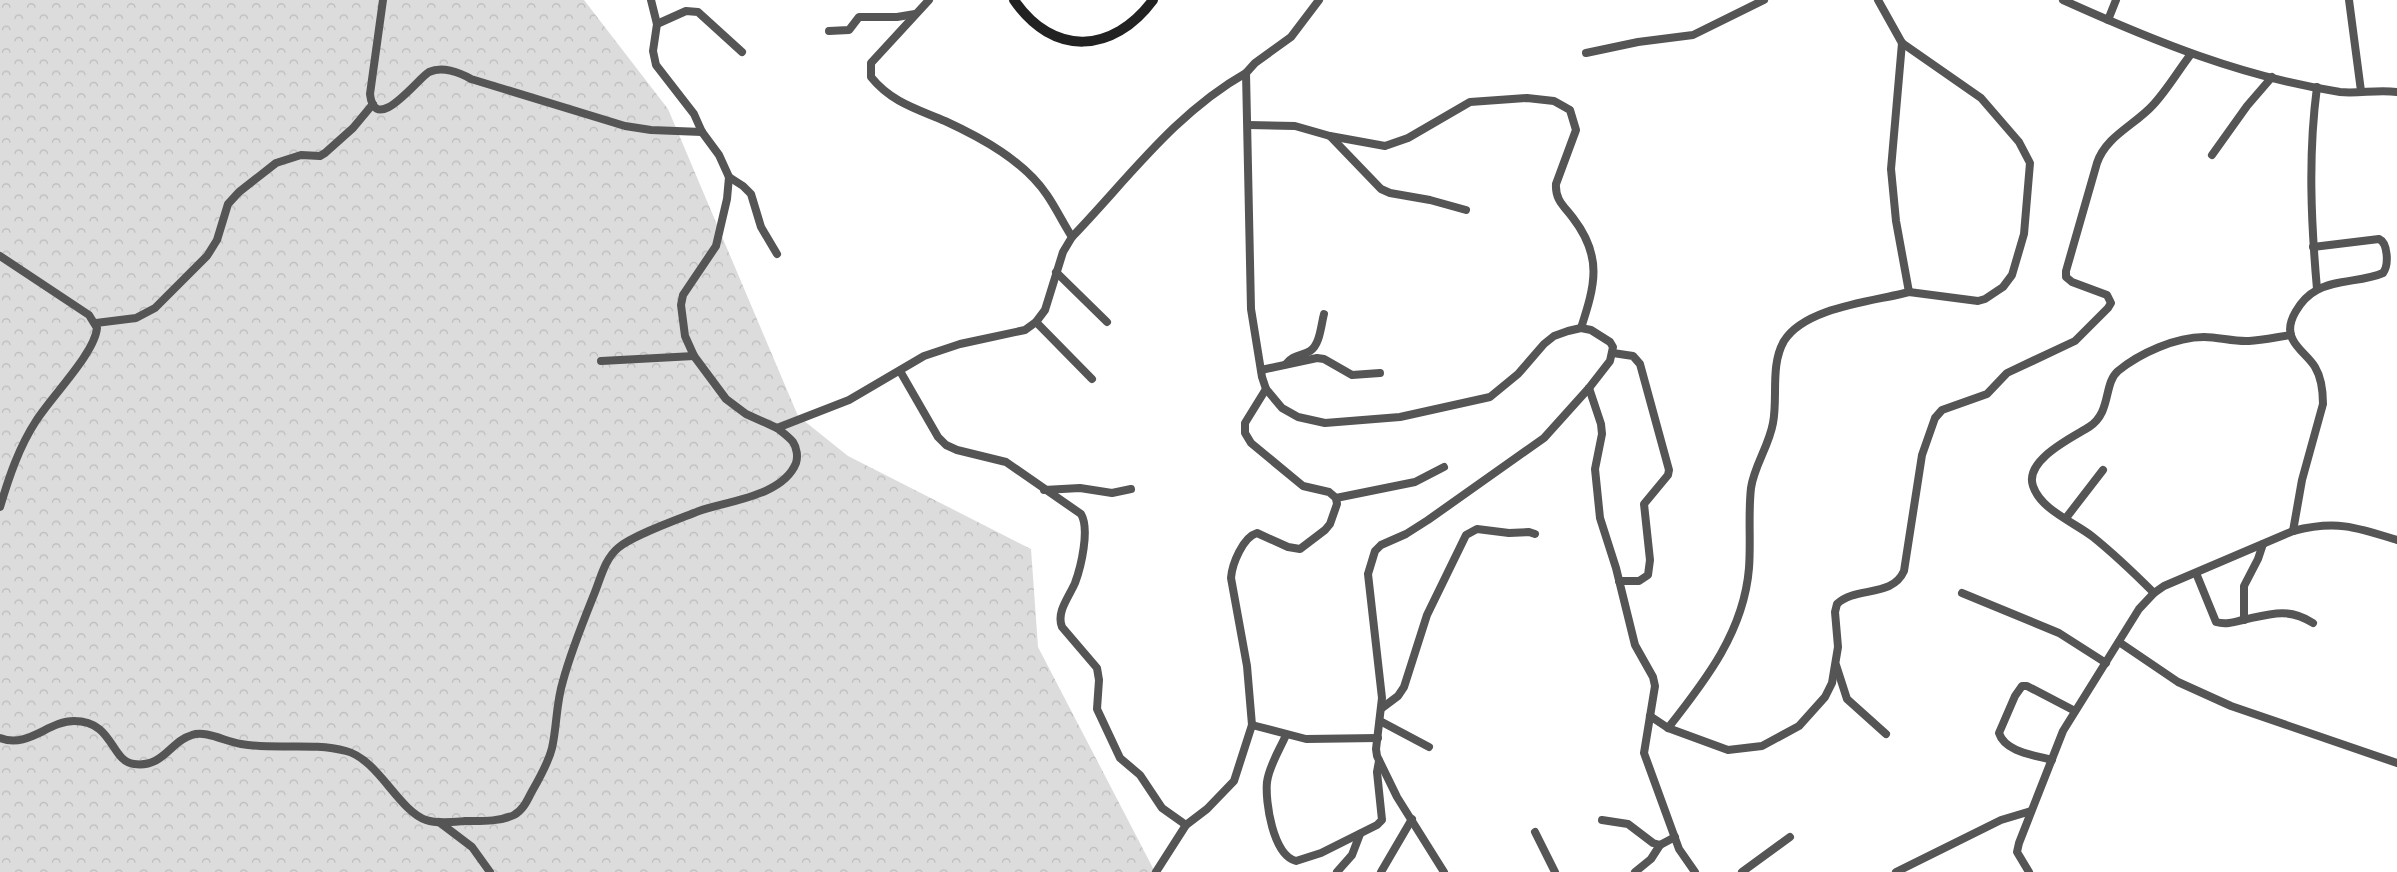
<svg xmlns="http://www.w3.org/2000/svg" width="2397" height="872" viewBox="0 0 2397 872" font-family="Karla,sans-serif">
<defs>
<pattern id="forest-crowns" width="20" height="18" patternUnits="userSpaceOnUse" patternTransform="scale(1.25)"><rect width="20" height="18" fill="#dcdcdc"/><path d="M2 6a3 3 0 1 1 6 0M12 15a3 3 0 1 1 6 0" fill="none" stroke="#bbb"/></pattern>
</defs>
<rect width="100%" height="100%" fill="#fff"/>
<!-- forest -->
<polygon fill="url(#forest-crowns)" points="0,0 584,0 668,109 798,416 848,456 1031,549 1038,647 1155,872 0,872"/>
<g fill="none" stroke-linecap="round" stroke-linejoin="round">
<!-- minor -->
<g stroke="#555" stroke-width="8">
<path d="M 383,0 L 370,94 C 375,137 418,78 429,72 C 442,66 459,72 471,79 L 625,126 L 651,130 L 702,132"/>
<path d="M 651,0 L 657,24 L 653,51 L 656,65 L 694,114 L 702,132 L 719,155 L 729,177 L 727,199 L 716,246 L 683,295 L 681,305 L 685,336 L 694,356 L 726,399 L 746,414 L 777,428 L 849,400 L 924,356 L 960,344 L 1025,330 L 1036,322 L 1045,310 L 1063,252 L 1072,237 C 1127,180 1175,113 1246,73"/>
<path d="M 929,0 L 871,63 L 871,77 C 891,102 917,109 945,121 C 982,138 1024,161 1047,195 C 1056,208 1063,223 1072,237"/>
<polyline points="1319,0 1291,37 1255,63 1246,73 1251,309 1262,377 1266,389 1282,408 1298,417 1325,423 1400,417 1490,397 1518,374 1544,344 1554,336 1568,331 1581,328 1591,330 1610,342 1613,347 1610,361 1589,388 1544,438 1428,520 1406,534 1381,545 1375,551 1368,574 1382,698 1376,749 1377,756 1397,797 1444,872"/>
<path d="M 2063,0 C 2154,41 2242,77 2340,92 C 2359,94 2378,89 2397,92"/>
<polyline points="2349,0 2361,91"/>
<polyline points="2108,20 2116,0"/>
<polyline points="657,24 686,11 698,12 742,52"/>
<polyline points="829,31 849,30 859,17 897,17 915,14"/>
<polyline points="1902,43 1891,169 1896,221 1909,292"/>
<polyline points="1586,53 1638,42 1693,35 1764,0"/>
<polyline points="1248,125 1295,126 1330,136 1381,189 1390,193 1430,200 1466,210"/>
<path d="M 1330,136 L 1385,146 L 1408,138 L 1470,102 L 1527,98 L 1554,101 L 1570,110 L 1576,130 L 1556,184 C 1555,200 1564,206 1573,218 C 1603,257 1595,285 1581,328"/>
<polyline points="2212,155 2247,106 2272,77"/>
<polyline points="729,177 743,186 751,194 761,227 777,254"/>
<path d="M 0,256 L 89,315 L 97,328 C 95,353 51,397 36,421 C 19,447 9,477 0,507"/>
<polyline points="1056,272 1107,322"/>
<path d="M 2317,289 C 2311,221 2308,155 2317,87"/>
<polyline points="1036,322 1092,379"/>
<polyline points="96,323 136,318 155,308 207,256 217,240 228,204 239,192 276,163 301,155 320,156 325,153 353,128 373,104"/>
<polyline points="1613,353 1633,356 1640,364 1669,470 1668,475 1644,504 1650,560 1648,575 1639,581 1619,581"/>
<polyline points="601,361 694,356"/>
<path d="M 1286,364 C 1293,355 1301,356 1310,351 C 1320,345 1321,325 1324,314"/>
<polyline points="1261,370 1317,358 1324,359 1352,375 1380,373"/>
<path d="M 900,371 L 938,437 L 946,445 L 957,450 L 1006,462 L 1081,514 C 1090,529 1081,567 1075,583 C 1069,597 1056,612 1062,627 L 1097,668 L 1099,680 L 1097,709 L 1120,758 L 1140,775 L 1162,808 L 1186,825"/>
<polyline points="1589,388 1601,424 1602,434 1595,469 1600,518 1616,568 1635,645 1653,677 1655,686 1644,753 1679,849 1695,872"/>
<polyline points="1044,490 1080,488 1112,493 1131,489"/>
<polyline points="1336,498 1415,482 1444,467"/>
<polyline points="2066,518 2103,470"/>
<path d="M 2293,531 L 2302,480 L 2323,404 C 2323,392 2321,377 2315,367 C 2309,357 2298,350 2293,340 C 2283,323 2302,298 2317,290 C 2337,279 2363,282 2383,273 C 2389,265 2388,243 2379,239 L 2313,247"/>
<path d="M 2196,573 L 2216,622 C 2226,625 2233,622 2243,620 C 2270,614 2288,607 2313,623"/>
<polyline points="1962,593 2059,633 2106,663"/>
<path d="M 2154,593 C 2134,573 2114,554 2093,537 C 2074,522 2041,510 2033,486 C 2024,460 2073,437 2089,427 C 2112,412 2103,384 2118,371 C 2140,353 2176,337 2204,337 C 2219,337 2234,342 2249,341 C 2263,340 2277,337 2291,335"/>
<polyline points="2244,620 2244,586 2258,559 2263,544"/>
<polyline points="2119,642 2178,682 2231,706 2397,763"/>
<polyline points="1836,665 1847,699 1886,734"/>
<polyline points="1382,708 1398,696 1404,687 1427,615 1466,535 1477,529 1509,533 1529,532 1535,534"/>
<path d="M 1650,716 L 1668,728 L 1728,750 L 1762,746 L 1799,726 L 1825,697 L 1832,683 L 1838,647 L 1835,612 L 1837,604 C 1856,586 1892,598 1904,571 L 1922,455 L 1935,418 L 1942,410 L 1987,394 L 2007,373 L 2075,341 L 2108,308 L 2111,303 L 2107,295 L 2072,282 L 2066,277 L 2066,271 L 2097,163 C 2106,136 2135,125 2153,105 C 2167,90 2178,71 2191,54"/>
<polyline points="1380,721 1429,747"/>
<polyline points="1252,725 1306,739 1378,738"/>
<path d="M 1668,728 C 1706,680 1744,631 1749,568 C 1751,541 1748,514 1751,488 C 1754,466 1769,446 1773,423 C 1778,398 1770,365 1784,341 C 1804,309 1866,302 1901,294 L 1909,292 L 1978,301 L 1985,299 L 2003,287 L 2012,275 L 2024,234 L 2030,163 L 2019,142 L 1981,98 L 1902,43 L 1878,0"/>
<path d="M 1286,735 C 1280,749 1269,766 1267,782 C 1265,802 1273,855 1296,861 L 1321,853 L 1377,825 L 1382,820 L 1377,772 L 1379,761"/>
<path d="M 0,738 C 28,749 48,721 74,721 C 114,721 110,761 134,764 C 164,768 170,741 192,735 C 206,730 226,742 241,744 C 275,750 312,742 346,751 C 378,759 398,810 426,820 C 438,824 453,822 465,821 C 481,821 499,822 514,815 C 523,810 527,801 531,793 C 539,779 548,764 552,748 C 557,726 556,703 563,681 C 571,651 583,622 595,592 C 601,577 605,559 618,548 C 633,535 679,519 699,511 C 728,501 783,496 796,463 C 798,457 797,448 793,442 C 789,437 782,432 777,428"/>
<path d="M 2052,760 C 2034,755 2005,752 1999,733 L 2015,696 L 2022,686 L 2027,686 L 2075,711"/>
<polyline points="1602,820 1628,824 1653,843 1660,845 1675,837"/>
<polyline points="439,822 472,847 490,872"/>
<polyline points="1535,832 1555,872"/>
<path d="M 1156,872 L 1186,825 L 1207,809 L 1234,781 L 1252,725 L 1247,666 L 1231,578 C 1232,564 1243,537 1257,533 L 1288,547 L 1300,549 L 1325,530 L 1330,524 L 1337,504 L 1336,498 L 1329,492 L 1303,486 L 1251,443 L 1245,433 L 1245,423 L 1266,389"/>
<polyline points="1337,872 1352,855 1360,834"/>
<polyline points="1381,872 1412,819"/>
<polyline points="1635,872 1651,859 1660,845"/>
<polyline points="1742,872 1790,837"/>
<polyline points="1896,872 2001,820 2031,811"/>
<path d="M 2029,872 L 2017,852 L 2019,843 L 2063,731 L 2139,609 L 2154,593 L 2164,586 L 2293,531 C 2336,520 2356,527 2397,540"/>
</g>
<!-- secondary -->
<path stroke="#222" stroke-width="10" d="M 1014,0 C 1053,57 1113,54 1153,0"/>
</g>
</svg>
